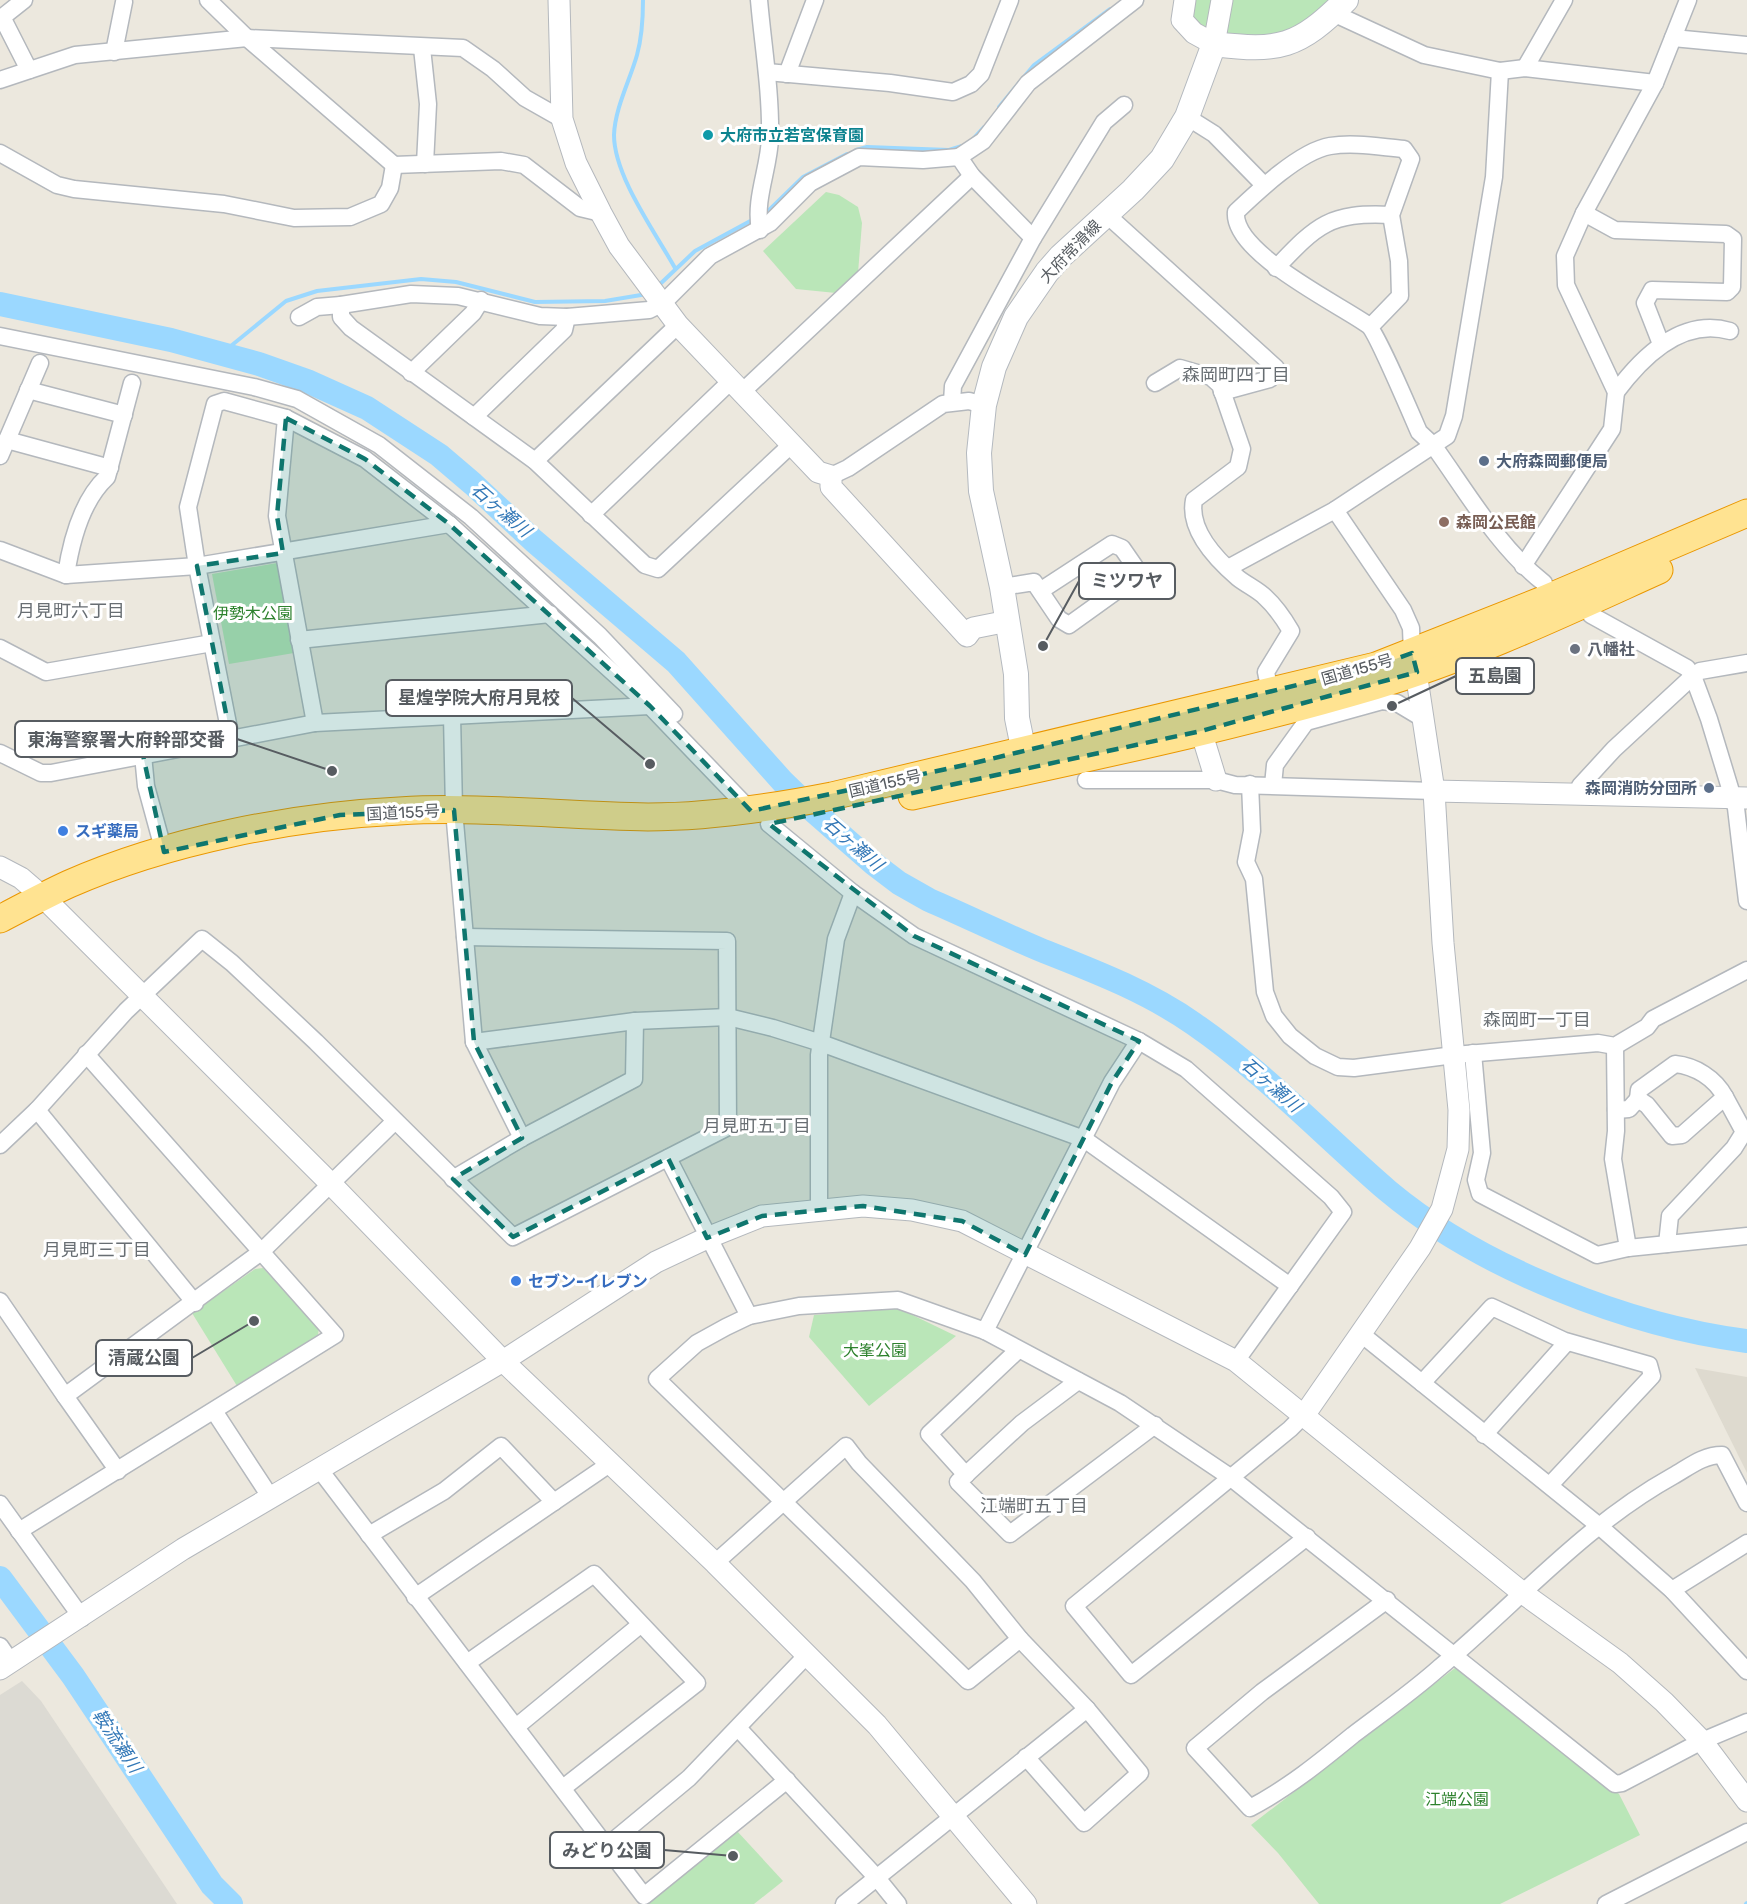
<svg xmlns="http://www.w3.org/2000/svg" width="1747" height="1904" viewBox="0 0 1747 1904" font-family="Rubik,'Noto Sans JP',sans-serif">
<rect width="100%" height="100%" fill="#ece8de"/>
<!-- industrial -->
<polygon fill="#dcdad3" points="22,1681 41,1701 177,1904 0,1904 0,1695"/>
<!-- education -->
<polygon fill="#dedacf" points="1695,1368 1747,1377 1747,1473"/>
<!-- green -->
<g fill="#bae6b8">
<polygon points="1185,0 1328,0 1303,25 1275,36 1194,33"/>
<polygon points="826,192 839,195 858,207 862,223 858,273 836,293 796,289 763,251"/>
<polygon points="277,563 294,653 229,664 212,574"/>
<polygon points="263,1268 319,1328 318,1335 237,1386 192,1313 255,1269"/>
<polygon points="898,1308 956,1336 869,1406 809,1337 814,1315"/>
<polygon points="1455,1668 1532,1723 1619,1794 1640,1835 1500,1904 1319,1904 1278,1853 1251,1825"/>
<polygon points="737,1831 783,1881 754,1904 647,1904"/>
</g>
<g fill="none" stroke-linecap="round" stroke-linejoin="round">
<!-- stream -->
<g stroke="#9bd8ff" stroke-width="4">
<path d="M 643,0 C 643,19 642,37 637,55 C 630,80 615,108 614,135 C 614,176 655,232 675,268"/>
<polyline points="999,107 1034,65 1110,9"/>
<polyline points="973,139 984,127"/>
<polyline points="856,150 867,147 949,150 962,146"/>
<polyline points="764,215 803,177 847,154"/>
<polyline points="658,286 695,251 754,219"/>
<polyline points="221,354 286,301 317,291 421,279 456,282 535,302 605,301 647,294"/>
<polyline points="1746,1904 1747,1903"/>
</g>
<!-- river -->
<g stroke="#9bd8ff" stroke-width="24">
<path d="M 0,304 L 171,340 L 259,364 L 307,381 L 367,408 L 439,455 L 473,484 L 534,541 L 676,662 L 783,782 L 810,808 L 874,864 L 899,883 L 929,900 C 966,916 1003,934 1041,950 C 1094,971 1147,991 1194,1024 C 1265,1073 1323,1135 1388,1191 C 1480,1268 1629,1326 1747,1341"/>
<polyline points="0,1578 73,1676 212,1885 231,1904"/>
</g>
<defs>
<g id="minor">
<polyline points="208,0 247,38 394,165 501,161 524,165 580,208 601,213"/>
<path d="M 759,0 C 763,46 771,92 770,138 C 769,169 754,199 760,230"/>
<polyline points="1333,13 1424,55 1500,71 1525,68 1655,83"/>
<polyline points="2,17 29,70"/>
<polyline points="0,19 24,0"/>
<polyline points="1673,38 1747,45"/>
<polyline points="422,48 428,104 425,164"/>
<polyline points="114,52 124,2"/>
<polyline points="1525,68 1564,0"/>
<polyline points="767,72 890,83 953,92 971,84 981,74 1010,0"/>
<polyline points="787,74 815,0"/>
<polyline points="0,80 75,55 247,38 463,48 493,69 525,98 562,119"/>
<polyline points="1187,117 1214,134 1264,185"/>
<polyline points="0,153 57,185 74,189 224,204 294,218 350,217 381,204 390,188 394,165"/>
<polyline points="959,157 983,141 1028,83 1135,0"/>
<polyline points="1584,213 1615,230 1726,234 1733,239 1732,287 1727,292 1652,290 1645,303 1661,344"/>
<polyline points="1106,214 1276,368 1270,379 1222,392"/>
<path d="M 1276,268 C 1317,225 1329,212 1391,215"/>
<polyline points="299,317 317,307 341,305"/>
<path d="M 1371,326 L 1400,296 L 1399,261 L 1391,215 L 1411,159 L 1404,149 C 1380,147 1354,142 1330,146 C 1300,151 1257,192 1236,212 C 1232,253 1339,304 1368,325 C 1376,331 1412,416 1419,432 L 1433,445 C 1467,492 1498,547 1544,583"/>
<polyline points="0,336 254,387 297,399 379,445 471,517 600,636 674,714"/>
<polyline points="411,373 473,313 481,300"/>
<path d="M 1155,383 L 1180,368 L 1211,377 L 1220,385 L 1242,449 L 1238,467 L 1194,500 C 1188,530 1217,560 1238,578 C 1247,585 1258,590 1265,597 C 1276,607 1284,619 1291,631 L 1266,672 L 1270,692"/>
<polyline points="28,390 124,415"/>
<polyline points="743,391 972,176"/>
<path d="M 1616,392 C 1642,357 1682,317 1730,331"/>
<polyline points="952,402 953,386 1033,238 1104,122 1124,105"/>
<polyline points="474,417 564,330 567,317"/>
<polyline points="286,418 277,516 315,723"/>
<polyline points="7,440 110,468"/>
<polyline points="792,444 658,569 645,565 535,461 351,328 341,317 341,305 411,294 458,296 540,316 567,317 649,310 663,303 710,256 770,223 810,183 859,157 923,160 959,157 972,176 1033,238"/>
<polyline points="0,456 40,363"/>
<polyline points="535,461 678,325"/>
<polyline points="831,476 848,468 943,404 969,401 984,405"/>
<polyline points="591,515 732,380"/>
<polyline points="0,550 66,575 197,566 449,524"/>
<polyline points="1523,566 1612,429 1616,392 1566,285 1565,256 1584,213 1655,83 1688,0"/>
<polyline points="1228,568 1335,510"/>
<path d="M 66,575 C 71,542 82,500 107,477 L 132,383"/>
<polyline points="1002,587 1034,582 1059,619 1069,625 1140,574 1122,548 1112,544 1040,591"/>
<polyline points="299,640 550,614"/>
<polyline points="0,648 46,672 212,643"/>
<polyline points="1412,653 1411,628 1403,610 1335,510 1447,436 1454,416 1494,177 1500,71"/>
<polyline points="1747,663 1700,671 1693,676 1709,719 1736,808 1747,901"/>
<polyline points="452,715 454,810 474,1042 522,1138"/>
<polyline points="231,739 197,566 188,507 215,404 224,401 286,418 365,459 449,524 650,706 751,811"/>
<polyline points="0,753 41,773 51,773 315,723 650,706"/>
<polyline points="143,755 146,786 164,852"/>
<polyline points="1086,780 1216,780 1235,785 1434,791"/>
<polyline points="1250,784 1252,831 1246,862 1254,879 1265,992 1274,1016 1290,1036 1315,1056 1338,1067 1354,1068 1454,1055 1598,1043 1615,1046 1647,1027 1653,1019 1747,970"/>
<polyline points="1273,785 1275,765 1306,722 1382,701 1397,703 1417,715 1423,714"/>
<polyline points="1580,794 1580,786 1614,749 1693,676 1687,668 1591,615"/>
<polyline points="769,824 853,893 914,936 1139,1041 1186,1069 1331,1197 1343,1212 1236,1361"/>
<polyline points="635,1021 728,1017 773,1028 821,1043 1084,1139 1290,1286"/>
<polyline points="1615,1046 1616,1131 1613,1159 1628,1248"/>
<polyline points="1473,1053 1482,1153 1476,1180 1480,1194 1597,1255 1628,1248 1747,1236"/>
<path d="M 1638,1099 L 1639,1090 L 1675,1064 C 1695,1066 1715,1078 1725,1097"/>
<polyline points="37,1110 195,1303"/>
<polyline points="1616,1110 1629,1109 1638,1099 1647,1105 1672,1136 1682,1135 1725,1097 1744,1132 1734,1148 1670,1216 1667,1244"/>
<polyline points="0,1145 37,1110 126,1011 202,939 232,963 316,1042 513,1237 728,1127 727,941 465,937"/>
<polyline points="668,1158 749,1316"/>
<polyline points="453,1179 522,1138 634,1079 635,1021 474,1042"/>
<polyline points="819,1209 819,1055 836,939 853,893"/>
<polyline points="0,1301 65,1396"/>
<polyline points="985,1331 1112,1082 1139,1041"/>
<polyline points="1360,1333 1598,1525 1672,1590 1747,1671"/>
<polyline points="1078,1381 1022,1423 958,1482 1010,1534 1155,1425"/>
<polyline points="1422,1383 1492,1307 1565,1341 1649,1365 1652,1376 1550,1485"/>
<polyline points="214,1411 271,1498"/>
<polyline points="1305,1414 1290,1429 1074,1606 1131,1675 1307,1537"/>
<polyline points="1484,1435 1567,1342"/>
<polyline points="320,1470 644,1896 787,1780"/>
<polyline points="118,1471 65,1396 261,1252 395,1121"/>
<polyline points="966,1475 929,1434 1018,1350"/>
<polyline points="0,1504 82,1618"/>
<polyline points="19,1531 335,1335 86,1054"/>
<polyline points="369,1535 444,1491 501,1446 554,1502"/>
<polyline points="715,1563 846,1446 859,1463 973,1581 1020,1639 1087,1709 1140,1773 1084,1823 1026,1757"/>
<polyline points="1672,1590 1747,1543"/>
<polyline points="415,1597 611,1463"/>
<path d="M 1387,1600 L 1262,1692 L 1195,1748 L 1250,1808 C 1288,1788 1320,1762 1353,1735 C 1382,1713 1412,1692 1439,1668 C 1517,1603 1583,1526 1673,1476 C 1689,1467 1703,1455 1722,1455 L 1747,1503"/>
<polyline points="1020,1639 968,1681 657,1379 697,1343 726,1327 749,1316 799,1306 898,1300 985,1331 1120,1403 1230,1477 1615,1784 1622,1783 1702,1741 1747,1722"/>
<polyline points="0,1646 11,1662"/>
<polyline points="467,1663 594,1574 697,1683 563,1788"/>
<polyline points="516,1727 640,1625"/>
<polyline points="738,1728 877,1878 898,1904"/>
<polyline points="607,1846 689,1778 806,1656"/>
<polyline points="844,1904 1087,1709"/>
<polyline points="1606,1904 1747,1832"/>
</g>
<g id="tertiary">
<polyline points="559,0 562,119 576,163 601,213 619,246 678,325 818,472 831,476 831,487 967,636 973,628 1008,621"/>
<polyline points="1185,0 1182,20 1194,33 1214,44 1222,0"/>
<polyline points="1201,731 1216,780"/>
<polyline points="1434,791 1747,798"/>
<polyline points="0,867 21,878 43,897 331,1184 503,1361 715,1563 877,1725 1026,1904"/>
<polyline points="1305,1414 1420,1248 1442,1209 1458,1149 1459,1110 1443,943 1434,791 1414,659"/>
<polyline points="0,1669 183,1549 503,1361 656,1262 707,1238 762,1216 863,1206 912,1210 962,1221 1236,1361 1524,1594 1620,1663 1664,1702 1702,1741 1747,1801"/>
</g>
<path id="secondary" d="M 1027,767 L 1017,718 L 1016,674 L 1002,587 L 981,491 L 979,453 L 984,405 L 994,367 L 1016,317 L 1047,272 L 1061,256 L 1133,190 L 1162,159 L 1187,117 L 1214,44 C 1279,52 1298,48 1346,0"/>
<g id="trunk">
<path d="M 912,796 C 1066,762 1222,731 1374,686 C 1472,657 1566,612 1659,570"/>
<path d="M 0,919 C 23,907 45,895 69,884 C 167,841 292,816 399,811 C 482,806 565,816 648,817 C 710,817 771,808 832,796 L 1376,666 L 1543,600 L 1747,513"/>
</g>
</defs>
<!-- minor casing -->
<use href="#minor" stroke="#b4b8bd" stroke-width="19"/>
<!-- tertiary casing -->
<use href="#tertiary" stroke="#b4b8bd" stroke-width="23"/>
<!-- secondary casing -->
<use href="#secondary" stroke="#b4b9bf" stroke-width="26"/>
<!-- trunk casing -->
<use href="#trunk" stroke="#ea9700" stroke-width="29"/>
<!-- minor -->
<use href="#minor" stroke="#fff" stroke-width="16"/>
<!-- tertiary -->
<use href="#tertiary" stroke="#fff" stroke-width="21"/>
<!-- secondary -->
<use href="#secondary" stroke="#fff" stroke-width="24"/>
<!-- trunk -->
<use href="#trunk" stroke="#ffe391" stroke-width="27"/>
</g>
<!-- marked area -->
<path fill="#0f766e" fill-opacity="0.2" stroke="#0f766e" stroke-width="4.5" stroke-dasharray="12 8" stroke-linejoin="round" d="M 286,418 L 365,459 L 449,524 L 650,706 L 751,811 L 974,763 L 1376,666 L 1412,653 L 1417,672 L 1201,731 L 769,824 L 914,936 L 1139,1041 L 1112,1082 L 1025,1255 L 962,1221 L 863,1206 L 762,1216 L 707,1238 L 668,1158 L 513,1237 L 453,1179 L 522,1138 L 474,1042 L 454,810 L 340,815 L 164,852 L 143,755 L 231,739 L 197,566 L 283,553 L 277,516 Z"/>
<!-- markers -->
<circle fill="#0f9aa8" stroke="#fff" stroke-width="2" cx="708" cy="135" r="6"/>
<g fill="#5c6f8a" stroke="#fff" stroke-width="2">
<circle cx="1484" cy="461" r="6"/>
<circle cx="1709" cy="788" r="6"/>
</g>
<circle fill="#8d6e63" stroke="#fff" stroke-width="2" cx="1444" cy="522" r="6"/>
<circle fill="#6b7280" stroke="#fff" stroke-width="2" cx="1575" cy="649" r="6"/>
<g fill="#3f7fe0" stroke="#fff" stroke-width="2">
<circle cx="63" cy="831" r="6"/>
<circle cx="516" cy="1281" r="6"/>
</g>
<g text-anchor="middle" stroke-width="6" stroke-linejoin="round" paint-order="stroke">
<!-- culture labels -->
<g font-size="16" font-weight="bold" fill="#0d838f" stroke="#fff" text-anchor="start">
<text x="720" y="141">大府市立若宮保育園</text>
</g>
<!-- street labels -->
<g font-size="16" fill="#575c61" stroke="#fff">
<text transform="translate(1070 251) rotate(-46)" y="6">大府常滑線</text>
<text transform="translate(1357 669) rotate(-16)" y="6">国道155号</text>
<text transform="translate(885 783) rotate(-13)" y="6">国道155号</text>
<text transform="translate(403 812) rotate(-3)" y="6">国道155号</text>
</g>
<!-- service labels -->
<g font-size="16" font-weight="bold" fill="#4e5e75" stroke="#fff" text-anchor="start">
<text x="1496" y="467">大府森岡郵便局</text>
<text x="1697" y="794" text-anchor="end">森岡消防分団所</text>
</g>
<!-- education labels -->
<g font-size="16" font-weight="bold" fill="#785e54" stroke="#fff" text-anchor="start">
<text x="1456" y="528">森岡公民館</text>
</g>
<!-- park labels -->
<g font-size="16" fill="#2e822e" stroke="#fff">
<text x="253" y="619">伊勢木公園</text>
<text x="875" y="1356">大峯公園</text>
<text x="1457" y="1805">江端公園</text>
</g>
<!-- worship labels -->
<g font-size="16" font-weight="bold" fill="#5b616d" stroke="#fff" text-anchor="start">
<text x="1587" y="655">八幡社</text>
</g>
<!-- shop labels -->
<g font-size="16" font-weight="bold" fill="#366cbe" stroke="#fff" text-anchor="start">
<text x="75" y="837">スギ薬局</text>
<text x="528" y="1287">セブン-イレブン</text>
</g>
<!-- neighbourhood labels -->
<g font-size="18" fill="#686e73" stroke="#fff">
<text x="1236" y="381">森岡町四丁目</text>
<text x="71" y="617">月見町六丁目</text>
<text x="1537" y="1026">森岡町一丁目</text>
<text x="757" y="1132">月見町五丁目</text>
<text x="97" y="1256">月見町三丁目</text>
<text x="1034" y="1512">江端町五丁目</text>
</g>
<!-- water labels -->
<g font-size="18" font-style="italic" fill="#3378b7" stroke="#fff">
<text transform="translate(501 510) rotate(41)" y="6">石ヶ瀬川</text>
<text transform="translate(853 844) rotate(41)" y="6">石ヶ瀬川</text>
<text transform="translate(1271 1085) rotate(41)" y="6">石ヶ瀬川</text>
<text transform="translate(117 1741) rotate(56)" y="6">鞍流瀬川</text>
</g>
</g>
<!-- callouts -->
<path fill="none" stroke="#575c61" stroke-width="2" d="M1043 646L1079 581M1392 706L1456 676M650 764L572 698M332 771L237 739M254 1321L192 1358M733 1856L664 1850"/>
<g fill="#575c61" stroke="#fff" stroke-width="2">
<circle cx="1043" cy="646" r="6"/>
<circle cx="1392" cy="706" r="6"/>
<circle cx="650" cy="764" r="6"/>
<circle cx="332" cy="771" r="6"/>
<circle cx="254" cy="1321" r="6"/>
<circle cx="733" cy="1856" r="6"/>
</g>
<g fill="#fff" stroke="#575c61" stroke-width="2">
<rect x="1079" y="563" width="96" height="36" rx="6"/>
<rect x="1456" y="658" width="78" height="36" rx="6"/>
<rect x="386" y="680" width="186" height="36" rx="6"/>
<rect x="15" y="721" width="222" height="36" rx="6"/>
<rect x="96" y="1340" width="96" height="36" rx="6"/>
<rect x="550" y="1832" width="114" height="36" rx="6"/>
</g>
<g font-size="18" text-anchor="middle" font-weight="bold" fill="#575c61">
<text x="1127" y="587">ミツワヤ</text>
<text x="1495" y="682">五島園</text>
<text x="479" y="704">星煌学院大府月見校</text>
<text x="126" y="746">東海警察署大府幹部交番</text>
<text x="144" y="1364">清蔵公園</text>
<text x="607" y="1857">みどり公園</text>
</g>
</svg>
